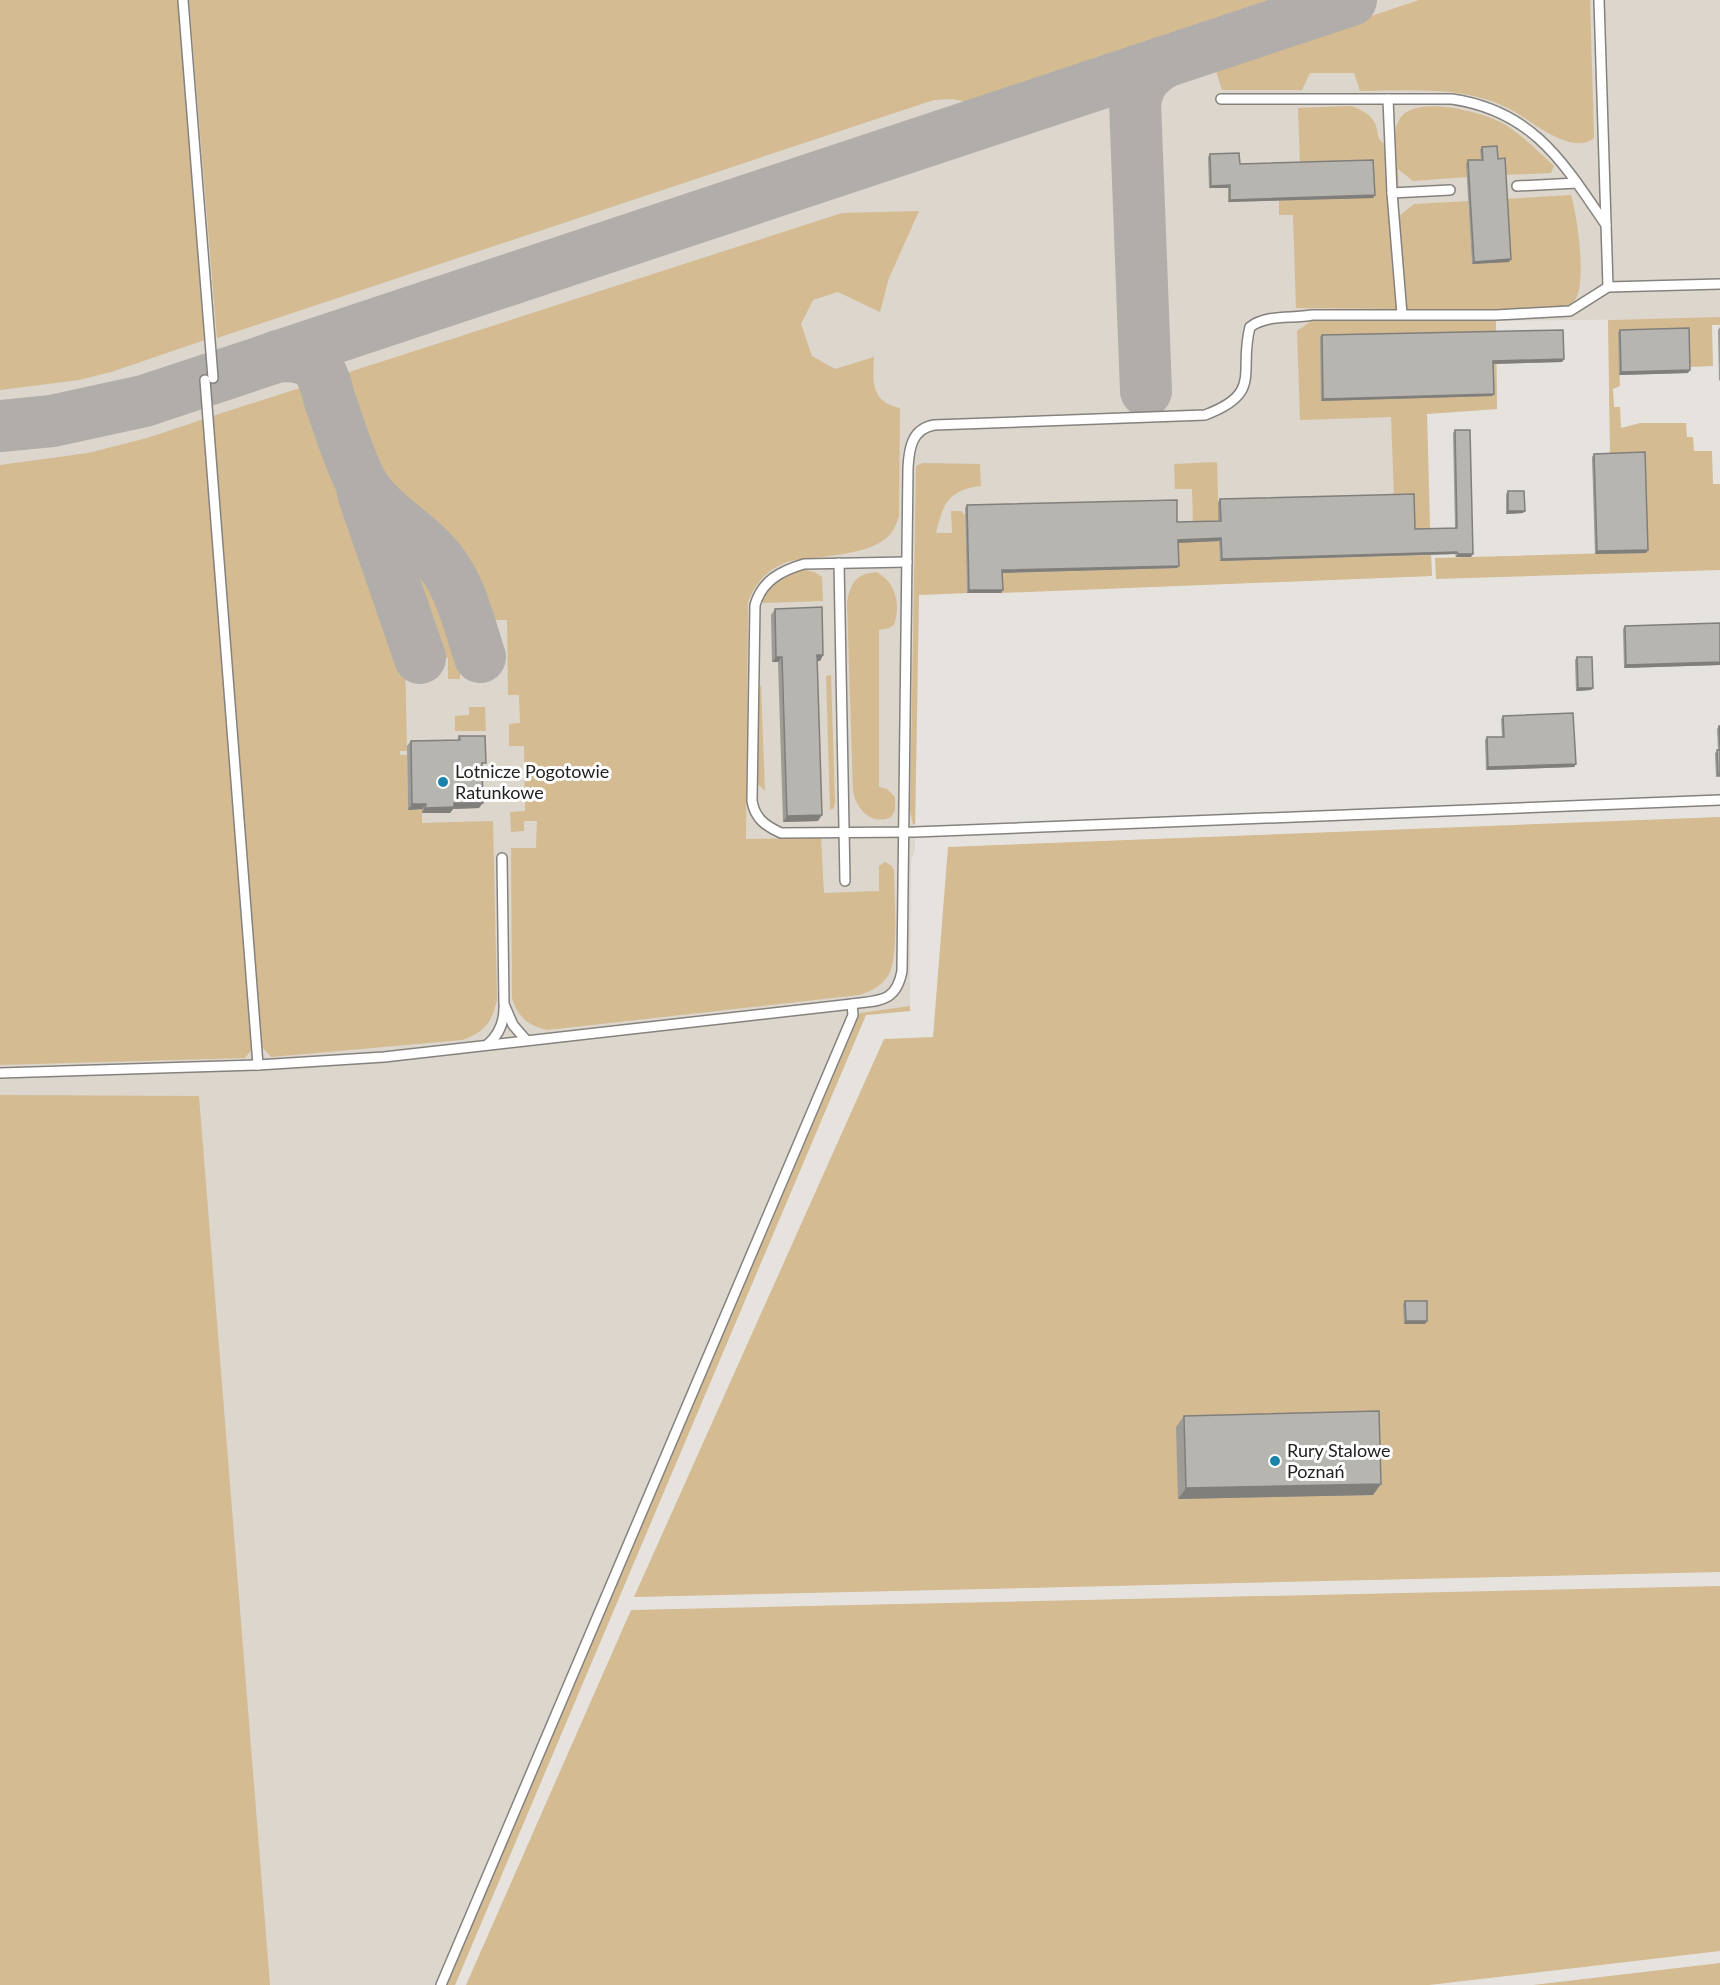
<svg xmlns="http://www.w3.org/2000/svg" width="1720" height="1985" viewBox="0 0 1720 1985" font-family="Lato,sans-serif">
<rect width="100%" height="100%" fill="#e6e3df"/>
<!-- built -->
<polygon fill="#dcd6cc" points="0,0 1720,0 1720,318 1496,321 1497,409 1427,414 1432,576 919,595 915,850 911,860 910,1011 866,1015 455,1985 0,1985"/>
<!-- green -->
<g fill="#d4bb92">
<polygon points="0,0 178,0 205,340 111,372 79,380 0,390"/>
<polygon points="189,0 1282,0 972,103 953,99 934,100 217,338"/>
<path d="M 1419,0 L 1590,0 L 1594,138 C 1571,157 1530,119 1508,108 C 1460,85 1411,91 1360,91 L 1354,73 L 1310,73 L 1302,90 L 1222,90 L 1215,68 Z"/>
<path d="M 1351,106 C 1363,110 1375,116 1377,130 C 1378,136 1378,138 1383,143 L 1395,143 C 1395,135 1395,127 1399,120 C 1413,93 1483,112 1504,124 C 1523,136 1538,151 1554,166 L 1551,173 L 1504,175 L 1481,162 L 1467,177 L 1413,181 L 1398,169 L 1399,216 L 1414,204 L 1468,201 L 1472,264 L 1505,199 L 1571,195 C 1577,214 1588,286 1574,301 C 1571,305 1566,306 1562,306 L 1495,310 L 1296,308 L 1293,215 L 1279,215 L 1279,201 L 1300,165 L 1298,108 Z"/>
<path d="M 919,211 L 889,278 L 880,312 L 838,292 L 813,300 L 801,324 L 812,356 L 835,369 L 874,357 C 873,381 870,402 900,408 L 899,516 C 896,525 893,533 885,539 C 866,555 815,557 790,561 C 769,568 756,581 748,602 L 746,839 L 821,838 L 824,893 L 879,891 L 879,866 L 885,862 L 892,866 L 894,870 C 894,892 899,957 889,974 C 882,986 872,991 859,995 L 547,1030 C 527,1025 518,1017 512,998 L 511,848 L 536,848 L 537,821 L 524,821 L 524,831 L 511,832 L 510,812 L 525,811 L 524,746 L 509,746 L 509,724 L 520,723 L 519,695 L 508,695 L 507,620 L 490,620 L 490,657 L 460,657 L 460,679 L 448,679 L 448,658 L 405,659 L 407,751 L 400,751 L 400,755 L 407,755 L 408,809 L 422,809 L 422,823 L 493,821 L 497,1000 C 492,1022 484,1033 462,1040 L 271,1057 L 262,1047 L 213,416 L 842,213 Z"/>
<polygon points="1720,317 1720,325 1712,325 1713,366 1688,367 1618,332 1620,386 1613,389 1614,407 1620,407 1621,428 1640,423 1686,423 1687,437 1693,437 1694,451 1712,451 1713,484 1720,484 1720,570 1436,579 1435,558 1646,552 1610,456 1608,320"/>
<polygon points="1313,320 1496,321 1497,409 1427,414 1430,531 1413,531 1394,497 1391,417 1300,420 1297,331"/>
<polygon points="204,419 253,1048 245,1058 0,1065 0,465 88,453 147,438"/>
<polygon points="1217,462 1220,561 1431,555 1432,576 1001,593 1000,573 1177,568 1176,543 1193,524 1192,489 1175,489 1174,464"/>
<path d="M 922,463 L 980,464 L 981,486 C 948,490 943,504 936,533 L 952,533 L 951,511 L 961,511 L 965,515 L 967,593 L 919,595 L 915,824 L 913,824 L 910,811 L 916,466 Z"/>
<path d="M 805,570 L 814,572 L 822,577 L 823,601 L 761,603 C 769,583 783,573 805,570 Z"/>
<path d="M 877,572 C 896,583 901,604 894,625 L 889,628 L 879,630 L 879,787 L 887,789 L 895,797 L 895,810 L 891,817 C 872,826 857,810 853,792 L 847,602 C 851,582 856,574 877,572 Z"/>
<polygon points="831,675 835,802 834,808 830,810 826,676"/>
<polygon points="761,684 765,791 758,784 756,778 758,695"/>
<polygon points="469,707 485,707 486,731 455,731 455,716 469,715"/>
<polygon points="1720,817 1720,1572 634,1597 884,1039 933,1037 948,847"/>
<polygon points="910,1006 910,1011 866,1015 455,1985 447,1985 860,1013"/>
<polygon points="0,1095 199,1096 270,1985 0,1985"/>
<polygon points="1720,1586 1720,1951 1429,1985 466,1985 631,1610"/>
<polygon points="1720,1963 1720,1985 1533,1985"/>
</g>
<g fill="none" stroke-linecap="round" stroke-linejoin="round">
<!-- taxiway -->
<g stroke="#b0adaa" stroke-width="52">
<path d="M 278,356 C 290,356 308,356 317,367 C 324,376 327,390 330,401 C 340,428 348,457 361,482 C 378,512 411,529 433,553 C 460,581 468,621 480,657"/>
<path d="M 1146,391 L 1135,102 C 1140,80 1146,74 1164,62"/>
<polyline points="0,426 52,421 144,401 1351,0"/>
<polyline points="363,493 420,658"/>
</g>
<defs>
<g id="service">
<polyline points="183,0 213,378"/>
<polyline points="1599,0 1608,287"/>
<path d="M 1221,99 L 1452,99 C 1533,111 1563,162 1606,225"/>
<polyline points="1388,99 1392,193 1402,314"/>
<polyline points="1517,186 1577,183"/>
<polyline points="1392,193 1450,190"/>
<polyline points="205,380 258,1065"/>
<path d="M 907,562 L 804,564 C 780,571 762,581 755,605 L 752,801 C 755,819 766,826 781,833 L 915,832 L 1720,800"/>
<polyline points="839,563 845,881"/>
<polyline points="502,858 504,1004 513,1025 526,1040"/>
<path d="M 487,1045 C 499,1035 504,1023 504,1008"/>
<path d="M 0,1073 L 258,1065 L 384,1057 L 852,1004 C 879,1000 896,1003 902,971 L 908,468 C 909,448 912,429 934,425 L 1205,415 C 1264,393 1238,372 1250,327 C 1267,314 1292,319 1312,315 L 1496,315 L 1570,311 L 1608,287 L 1720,284"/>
<polyline points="441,1985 853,1015 852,1004"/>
</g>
</defs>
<!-- service casing -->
<use href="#service" stroke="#85827e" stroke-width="12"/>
<!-- service -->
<use href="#service" stroke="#fff" stroke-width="9"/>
</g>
<!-- wall -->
<g fill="#9d9c97">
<polygon points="1482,147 1509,262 1472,264 1466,163 1468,160 1481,160 1480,150"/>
<polygon points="1210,154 1240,164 1375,195 1373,198 1228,202 1228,188 1209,188 1208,157"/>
<polygon points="1720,327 1720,380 1719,381 1718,330"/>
<polygon points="1620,330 1688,373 1619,375 1618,332"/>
<polygon points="1322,335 1564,359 1562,362 1493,364 1494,394 1492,396 1321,401 1320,337"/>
<polygon points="1455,430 1471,557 1456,557 1455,554 1220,561 1219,541 1178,543 1179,566 1177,568 1002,573 1003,590 1001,593 967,593 965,508 967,505 1177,522 1218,521 1218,502 1220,499 1415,529 1455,528 1453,433"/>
<polygon points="1594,454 1648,550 1646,553 1595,554 1592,457"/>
<polygon points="1508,491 1523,513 1506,514 1506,494"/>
<polygon points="775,609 823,655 820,661 817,661 818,821 783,822 778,662 772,662 771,615"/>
<polygon points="1720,623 1720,665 1624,668 1623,629 1625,626"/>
<polygon points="1577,657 1591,690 1576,691 1575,660"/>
<polygon points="1503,716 1576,764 1574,767 1486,770 1485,740 1487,737 1502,737 1501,719"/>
<polygon points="1719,726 1720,777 1716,777 1715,753 1718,750 1717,729"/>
<polygon points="459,736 482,769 479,808 453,809 450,813 422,813 422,809 408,810 407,746 411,741 457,740"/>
<polygon points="1405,1301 1425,1324 1404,1324 1403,1304"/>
<polygon points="1184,1416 1373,1495 1178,1499 1176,1427"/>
</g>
<!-- shaded-wall -->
<g fill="#807f7b">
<polygon points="1230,185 1228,188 1209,188 1211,186"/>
<polygon points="1375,195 1373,198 1228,202 1230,200"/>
<polygon points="1511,259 1509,262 1472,264 1474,262"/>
<polygon points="1564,359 1562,362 1491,364 1493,361"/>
<polygon points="1690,370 1688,373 1619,375 1621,372"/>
<polygon points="1494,394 1492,396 1321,401 1323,399"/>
<polygon points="1508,511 1525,511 1523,513 1506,514"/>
<polygon points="1221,538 1219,541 1176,543 1178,540"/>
<polygon points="1648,550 1646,553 1595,554 1597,551"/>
<polygon points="1457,552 1455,554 1220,561 1222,559"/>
<polygon points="1458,554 1473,554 1471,557 1456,557"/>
<polygon points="1179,566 1177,568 1000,573 1002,570"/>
<polygon points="969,590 1003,590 1001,593 967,593"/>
<polygon points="817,655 823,655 820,661 813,661"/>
<polygon points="776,657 782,657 778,662 772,662"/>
<polygon points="1720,662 1720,665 1624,668 1626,665"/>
<polygon points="1578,688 1593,688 1591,690 1576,691"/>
<polygon points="1576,764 1574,767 1486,770 1488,767"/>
<polygon points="454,803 483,803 479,808 453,809 450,813 422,813 425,808"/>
<polygon points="412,804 426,804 422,809 408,810"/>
<polygon points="822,815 818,821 783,822 787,816"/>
<polygon points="1406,1321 1427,1321 1425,1324 1404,1324"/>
<polygon points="1381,1484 1373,1495 1178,1499 1186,1488"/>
</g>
<!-- building -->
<g fill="#b7b5b0" stroke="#807f7b" stroke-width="1.5">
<polygon points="1497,146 1498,159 1505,158 1511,259 1474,262 1468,160 1483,160 1482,147"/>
<polygon points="1239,153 1240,164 1373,160 1375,195 1230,200 1230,185 1211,186 1210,154"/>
<polygon points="1689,328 1690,370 1621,372 1620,330"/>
<polygon points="1563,330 1564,359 1493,361 1494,394 1323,399 1322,335"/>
<polygon points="1455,430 1470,430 1473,554 1458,554 1457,552 1222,559 1221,538 1178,540 1179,566 1002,570 1003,590 969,590 967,505 1177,500 1177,522 1221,521 1220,499 1414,494 1415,529 1457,528"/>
<polygon points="1645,452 1648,550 1597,551 1594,454"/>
<polygon points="1508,491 1524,491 1525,511 1508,511"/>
<polygon points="822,607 823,655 817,655 822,815 787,816 782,657 776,657 775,609"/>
<polygon points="1720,623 1720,662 1626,665 1625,626"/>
<polygon points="1577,657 1592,657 1593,688 1578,688"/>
<polygon points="1573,713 1576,764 1488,767 1487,737 1504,737 1503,716"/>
<polygon points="1719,726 1720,726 1720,775 1718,775 1717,750 1720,750"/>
<polygon points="459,736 485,736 486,763 482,763 483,803 454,803 454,807 425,808 426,804 412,804 411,741 460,740"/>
<polygon points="1405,1301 1427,1301 1427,1321 1406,1321"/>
<polygon points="1379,1411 1381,1484 1186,1488 1184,1416"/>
</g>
<!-- markers -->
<g fill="#1983ac" stroke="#fff" stroke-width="2">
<circle cx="443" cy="782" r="6"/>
<circle cx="1275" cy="1461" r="6"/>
</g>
<g text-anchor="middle" stroke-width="6" stroke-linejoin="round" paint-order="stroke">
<!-- poi labels -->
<g font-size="18" fill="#232220" stroke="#fff" text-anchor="start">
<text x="455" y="778">Lotnicze Pogotowie<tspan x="455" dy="21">Ratunkowe</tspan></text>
<text x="1287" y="1457">Rury Stalowe<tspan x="1287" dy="21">Poznań</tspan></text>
</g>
</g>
</svg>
